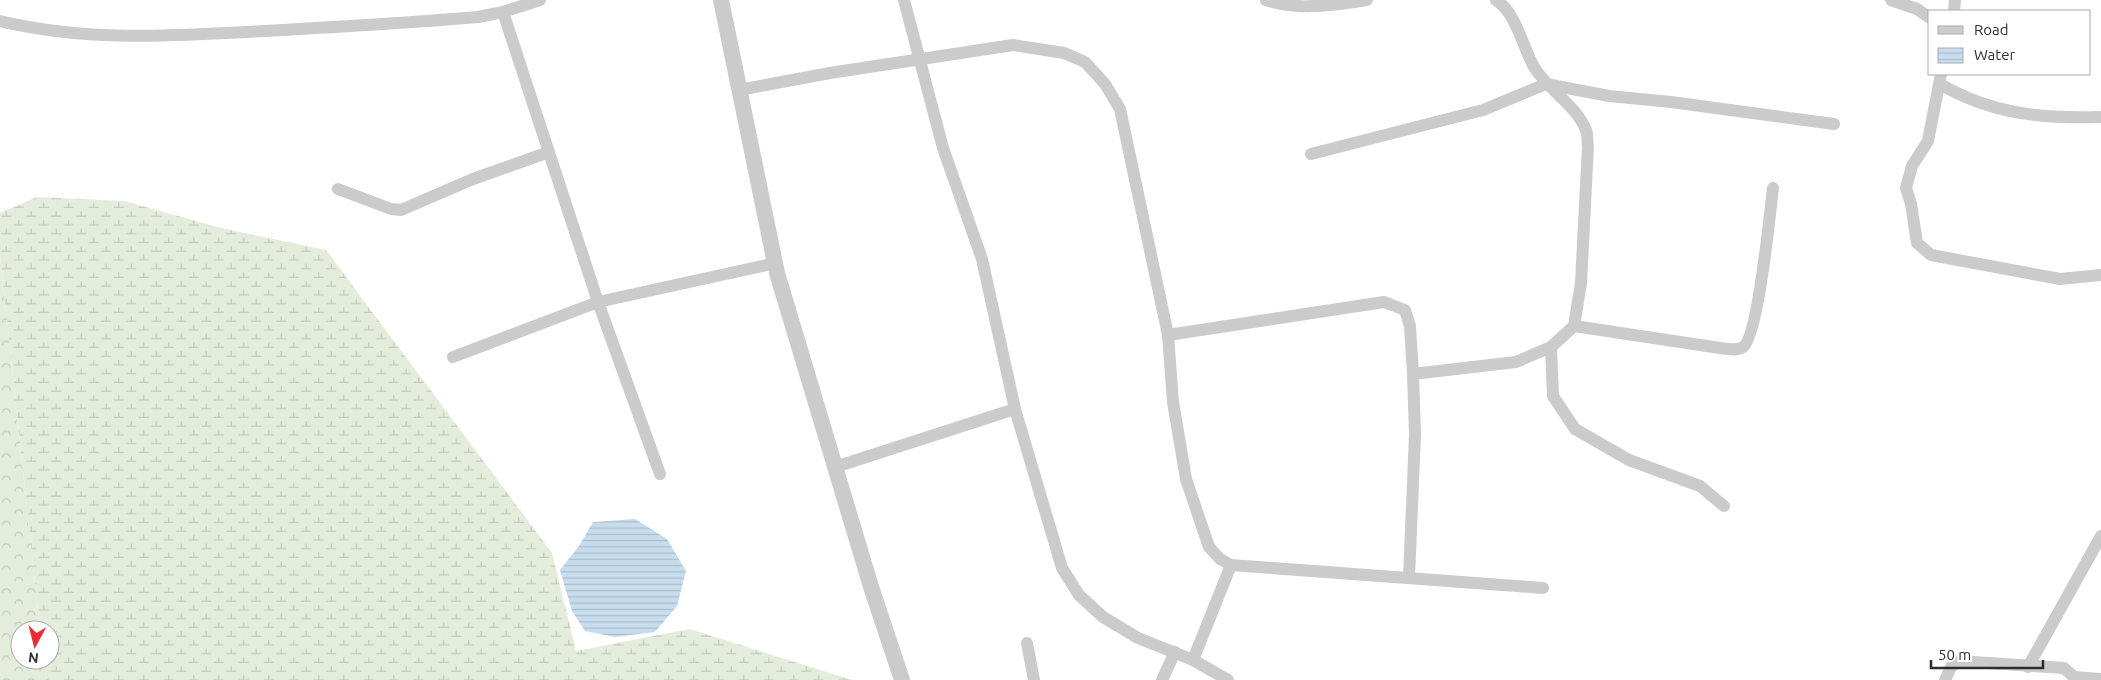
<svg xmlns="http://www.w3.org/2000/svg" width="2101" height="680" viewBox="0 0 2101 680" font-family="Ubuntu,sans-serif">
<defs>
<pattern id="forest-crowns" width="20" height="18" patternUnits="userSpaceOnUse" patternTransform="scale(1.25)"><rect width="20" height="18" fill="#e4ecdb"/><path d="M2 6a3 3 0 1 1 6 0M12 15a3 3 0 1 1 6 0" fill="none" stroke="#c4cbbc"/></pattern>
<pattern id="wetland-marsh" width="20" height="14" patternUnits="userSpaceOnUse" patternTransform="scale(1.25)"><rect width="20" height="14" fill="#e4ecdb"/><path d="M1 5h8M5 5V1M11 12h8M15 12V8" fill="none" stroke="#c4cbbc"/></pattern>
<pattern id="water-rules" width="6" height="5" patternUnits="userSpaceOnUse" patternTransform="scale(1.25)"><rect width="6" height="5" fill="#c7dded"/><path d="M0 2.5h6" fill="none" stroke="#abbecc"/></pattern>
</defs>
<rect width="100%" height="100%" fill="#fff"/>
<!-- forest -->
<polygon fill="url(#forest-crowns)" points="0,255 40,630 20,630 20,660 44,660 46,680 0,680"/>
<!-- wetland -->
<polygon fill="url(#wetland-marsh)" points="37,197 124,201 221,228 326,250 552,553 576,651 690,629 852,680 46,680 44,660 50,660 50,630 40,630 0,255 0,213"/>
<!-- water -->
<polygon fill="url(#water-rules)" points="635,519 667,539 686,571 677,606 655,632 615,637 585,631 572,611 560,570 579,546 593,522"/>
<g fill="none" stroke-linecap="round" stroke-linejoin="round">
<!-- minor -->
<g stroke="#cbcbcb" stroke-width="12">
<polyline points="904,0 943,148 982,259 1015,409 1062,568 1079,595 1103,617 1138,638 1193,660 1228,680"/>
<path d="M 1266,0 C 1298,11 1334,5 1367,0"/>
<polyline points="1891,0 1917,9 1930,18"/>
<polyline points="1954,11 1955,0"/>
<polyline points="503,12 598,302 660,474"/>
<path d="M 0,21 C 88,42 176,36 265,31 C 336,27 407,23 478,17 L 503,12 L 540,0"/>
<polyline points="1941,74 1928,141 1912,166 1906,188 1911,204 1917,243 1931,255 2060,279 2101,275"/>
<path d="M 1940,84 C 1991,114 2043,119 2101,117"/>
<polyline points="739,90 830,73 1013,45 1064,53 1085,62 1105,84 1120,109 1168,335 1173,402 1186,479 1209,547 1220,559 1231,565 1543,588"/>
<polyline points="1311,154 1483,110 1546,84 1609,96 1671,102 1834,124"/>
<polyline points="338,189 391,209 401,210 473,179 549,152"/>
<path d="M 1574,326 L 1720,348 C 1727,349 1737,351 1743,347 C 1758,337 1770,212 1773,188"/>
<polyline points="1168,335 1384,302 1405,310 1410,326 1413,374"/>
<polyline points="1551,347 1553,396 1575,429 1629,460 1700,486 1724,506"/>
<polyline points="453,357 598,302 776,263"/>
<polyline points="835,467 1015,409"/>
<path d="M 1409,578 L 1415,435 L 1413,374 L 1516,362 L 1551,347 L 1574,326 L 1581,283 L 1588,146 C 1587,141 1588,135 1586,130 C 1576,105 1548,90 1534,67 C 1523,48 1516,12 1496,0"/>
<polyline points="1027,643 1034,680"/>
<polyline points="1193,660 1231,565"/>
<polyline points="2028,667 2101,536"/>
<polyline points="1162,680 1175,652"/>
<polyline points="1945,680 1951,667 1959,661 2064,668 2074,677 2101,679"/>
</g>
<!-- tertiary -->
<polyline stroke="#cbcbcb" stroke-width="16" points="721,0 777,273 872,590 902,680"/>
</g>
<!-- legend -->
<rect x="1928" y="10" width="162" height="65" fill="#ffffff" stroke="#ababab"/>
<rect x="1938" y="26" width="25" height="8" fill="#cbcbcb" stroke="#ababab"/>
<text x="1974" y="35" font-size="15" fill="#2e2e2e">Road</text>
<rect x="1938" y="48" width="25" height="15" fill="url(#water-rules)" stroke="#ababab"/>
<text x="1974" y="60" font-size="15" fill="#2e2e2e">Water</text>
<!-- north arrow -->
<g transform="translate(35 645) rotate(187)"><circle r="24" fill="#ffffff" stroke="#ababab"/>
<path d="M0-4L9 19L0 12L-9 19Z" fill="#eb2b32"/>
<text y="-8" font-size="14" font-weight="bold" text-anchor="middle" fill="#2e2e2e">N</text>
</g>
<!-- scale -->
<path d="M1931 660v8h112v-8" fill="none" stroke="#2e2e2e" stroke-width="2.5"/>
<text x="1938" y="660" font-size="15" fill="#2e2e2e" stroke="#ffffff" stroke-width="4" paint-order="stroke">50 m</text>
</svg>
